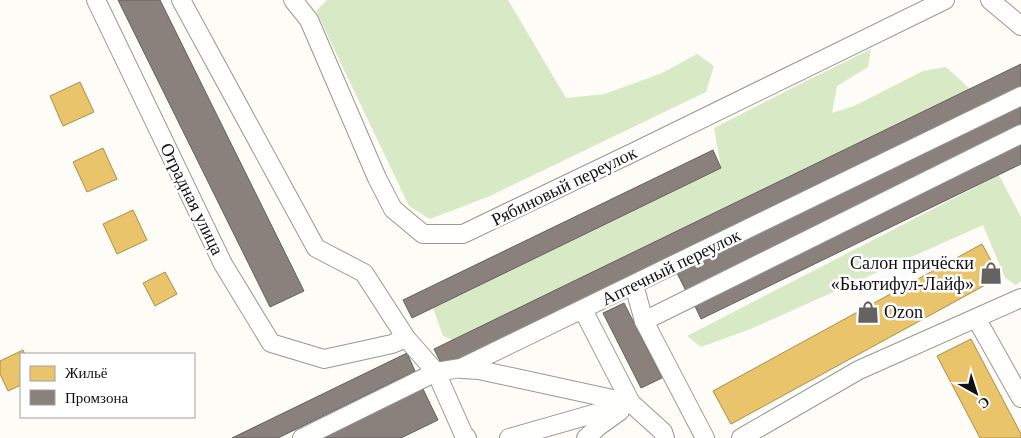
<svg xmlns="http://www.w3.org/2000/svg" width="1021" height="438" viewBox="0 0 1021 438" font-family="Georgia,serif">
<rect width="100%" height="100%" fill="#fdfcf7"/>
<!-- forest -->
<g fill="#d8eac5">
<polygon points="327,0 508,0 566,98 605,94 662,73 697,54 714,66 706,92 490,196 430,219 409,206 316,11"/>
<polygon points="871,49 868,67 837,86 832,113 854,106 923,71 946,67 970,89 453,340 443,336 433,308 721,168 714,128 794,87"/>
<polygon points="999,175 1021,217 1021,281 1016,285 1005,278 983,225 753,328 701,347 687,336"/>
</g>
<!-- homes -->
<g fill="#e9c46a" stroke="#a88e4f">
<polygon points="80,82 94,112 63,126 50,96"/>
<polygon points="103,148 117,179 87,192 73,162"/>
<polygon points="133,210 147,240 117,254 103,224"/>
<polygon points="982,244 1000,277 731,424 713,391"/>
<polygon points="165,272 177,294 155,306 143,283"/>
<polygon points="971,339 1021,434 1021,438 980,438 937,356"/>
<polygon points="23,350 25,354 21,354 21,385 8,391 0,374 0,361"/>
</g>
<!-- industry -->
<g fill="#8a817c" stroke="#665f5c">
<polygon points="118,0 160,0 304,291 270,307"/>
<polygon points="1021,64 1021,86 443,367 434,349"/>
<polygon points="1021,105 1021,128 686,291 677,273"/>
<polygon points="1021,142 1021,164 701,319 693,302"/>
<polygon points="713,150 721,168 412,318 403,300"/>
<polygon points="624,303 662,378 641,388 603,313"/>
<polygon points="407,353 415,371 278,438 232,438"/>
<polygon points="423,389 438,420 401,438 322,438"/>
</g>
<g fill="none" stroke-linecap="round" stroke-linejoin="round">
<defs>
<g id="minor">
<polyline points="96,0 223,264 271,343 324,359 392,344 406,338"/>
<polyline points="181,0 316,248 364,273 406,338 436,372 461,368 1021,96"/>
<polyline points="293,0 309,20 377,178 393,209 423,234 463,234 634,152 945,0"/>
<polyline points="990,0 1021,26"/>
<polyline points="634,285 644,321 705,438"/>
<polyline points="583,310 631,403"/>
<polyline points="976,318 1021,398"/>
<polyline points="644,321 1021,134"/>
<polyline points="462,369 479,370 631,403 663,432 665,438"/>
<polyline points="302,438 436,372 463,433 467,438"/>
<polyline points="509,438 628,404"/>
<polyline points="586,438 599,426 620,411"/>
<polyline points="741,438 859,370 1021,298"/>
</g>
</defs>
<!-- minor casing -->
<use href="#minor" stroke="#979795" stroke-width="20"/>
<!-- minor -->
<use href="#minor" stroke="#fffffe" stroke-width="18"/>
</g>
<!-- icons -->
<defs>
<symbol id="shop-bare" viewBox="-9 -9 18 18"><path d="M-5-2.5h2.3a2.7 3.5 0 0 1 5.4 0H5L5.5 6h-11ZM-1.5-2.5h3a1.5 2.3 0 0 0-3 0Z" fill="#646362" stroke="#fff" stroke-width="2.5" paint-order="stroke"/></symbol>
</defs>
<g fill-rule="evenodd">
<use href="#shop-bare" x="975" y="257" width="32" height="32"/>
<use href="#shop-bare" x="852" y="296" width="32" height="32"/>
</g>
<g text-anchor="middle" stroke-width="5" stroke-linejoin="round" paint-order="stroke">
<!-- street labels -->
<g font-size="18" fill="#111" stroke="#fff">
<text transform="translate(564 186) rotate(-26)" y="6">Рябиновый переулок</text>
<text transform="translate(192 199) rotate(64)" y="6">Отрадная улица</text>
<text transform="translate(671 267) rotate(-26)" y="6">Аптечный переулок</text>
</g>
<!-- poi labels -->
<g font-size="18" fill="#111" stroke="#fff" text-anchor="end">
<text x="974" y="269">Салон причёски<tspan x="974" dy="21">«Бьютифул-Лайф»</tspan></text>
<text x="884" y="318" text-anchor="start">Ozon</text>
</g>
</g>
<!-- legend -->
<rect x="20" y="353" width="175" height="65" fill="#ffffff" stroke="#a0a0a0"/>
<rect x="30" y="366" width="25" height="15" fill="#e9c46a" stroke="#a0a0a0"/>
<text x="65" y="378" font-size="15" fill="#111111">Жильё</text>
<rect x="30" y="390" width="25" height="15" fill="#8a817c" stroke="#a0a0a0"/>
<text x="65" y="403" font-size="15" fill="#111111">Промзона</text>
<!-- north arrow -->
<g transform="translate(976 393) rotate(141)" stroke="#ffffff" stroke-width="4" paint-order="stroke">
<path d="M0-4L9 19L0 12L-9 19Z" fill="#111111"/>
<text y="-8" font-size="14" font-weight="bold" text-anchor="middle" fill="#111111">С</text>
</g>
</svg>
